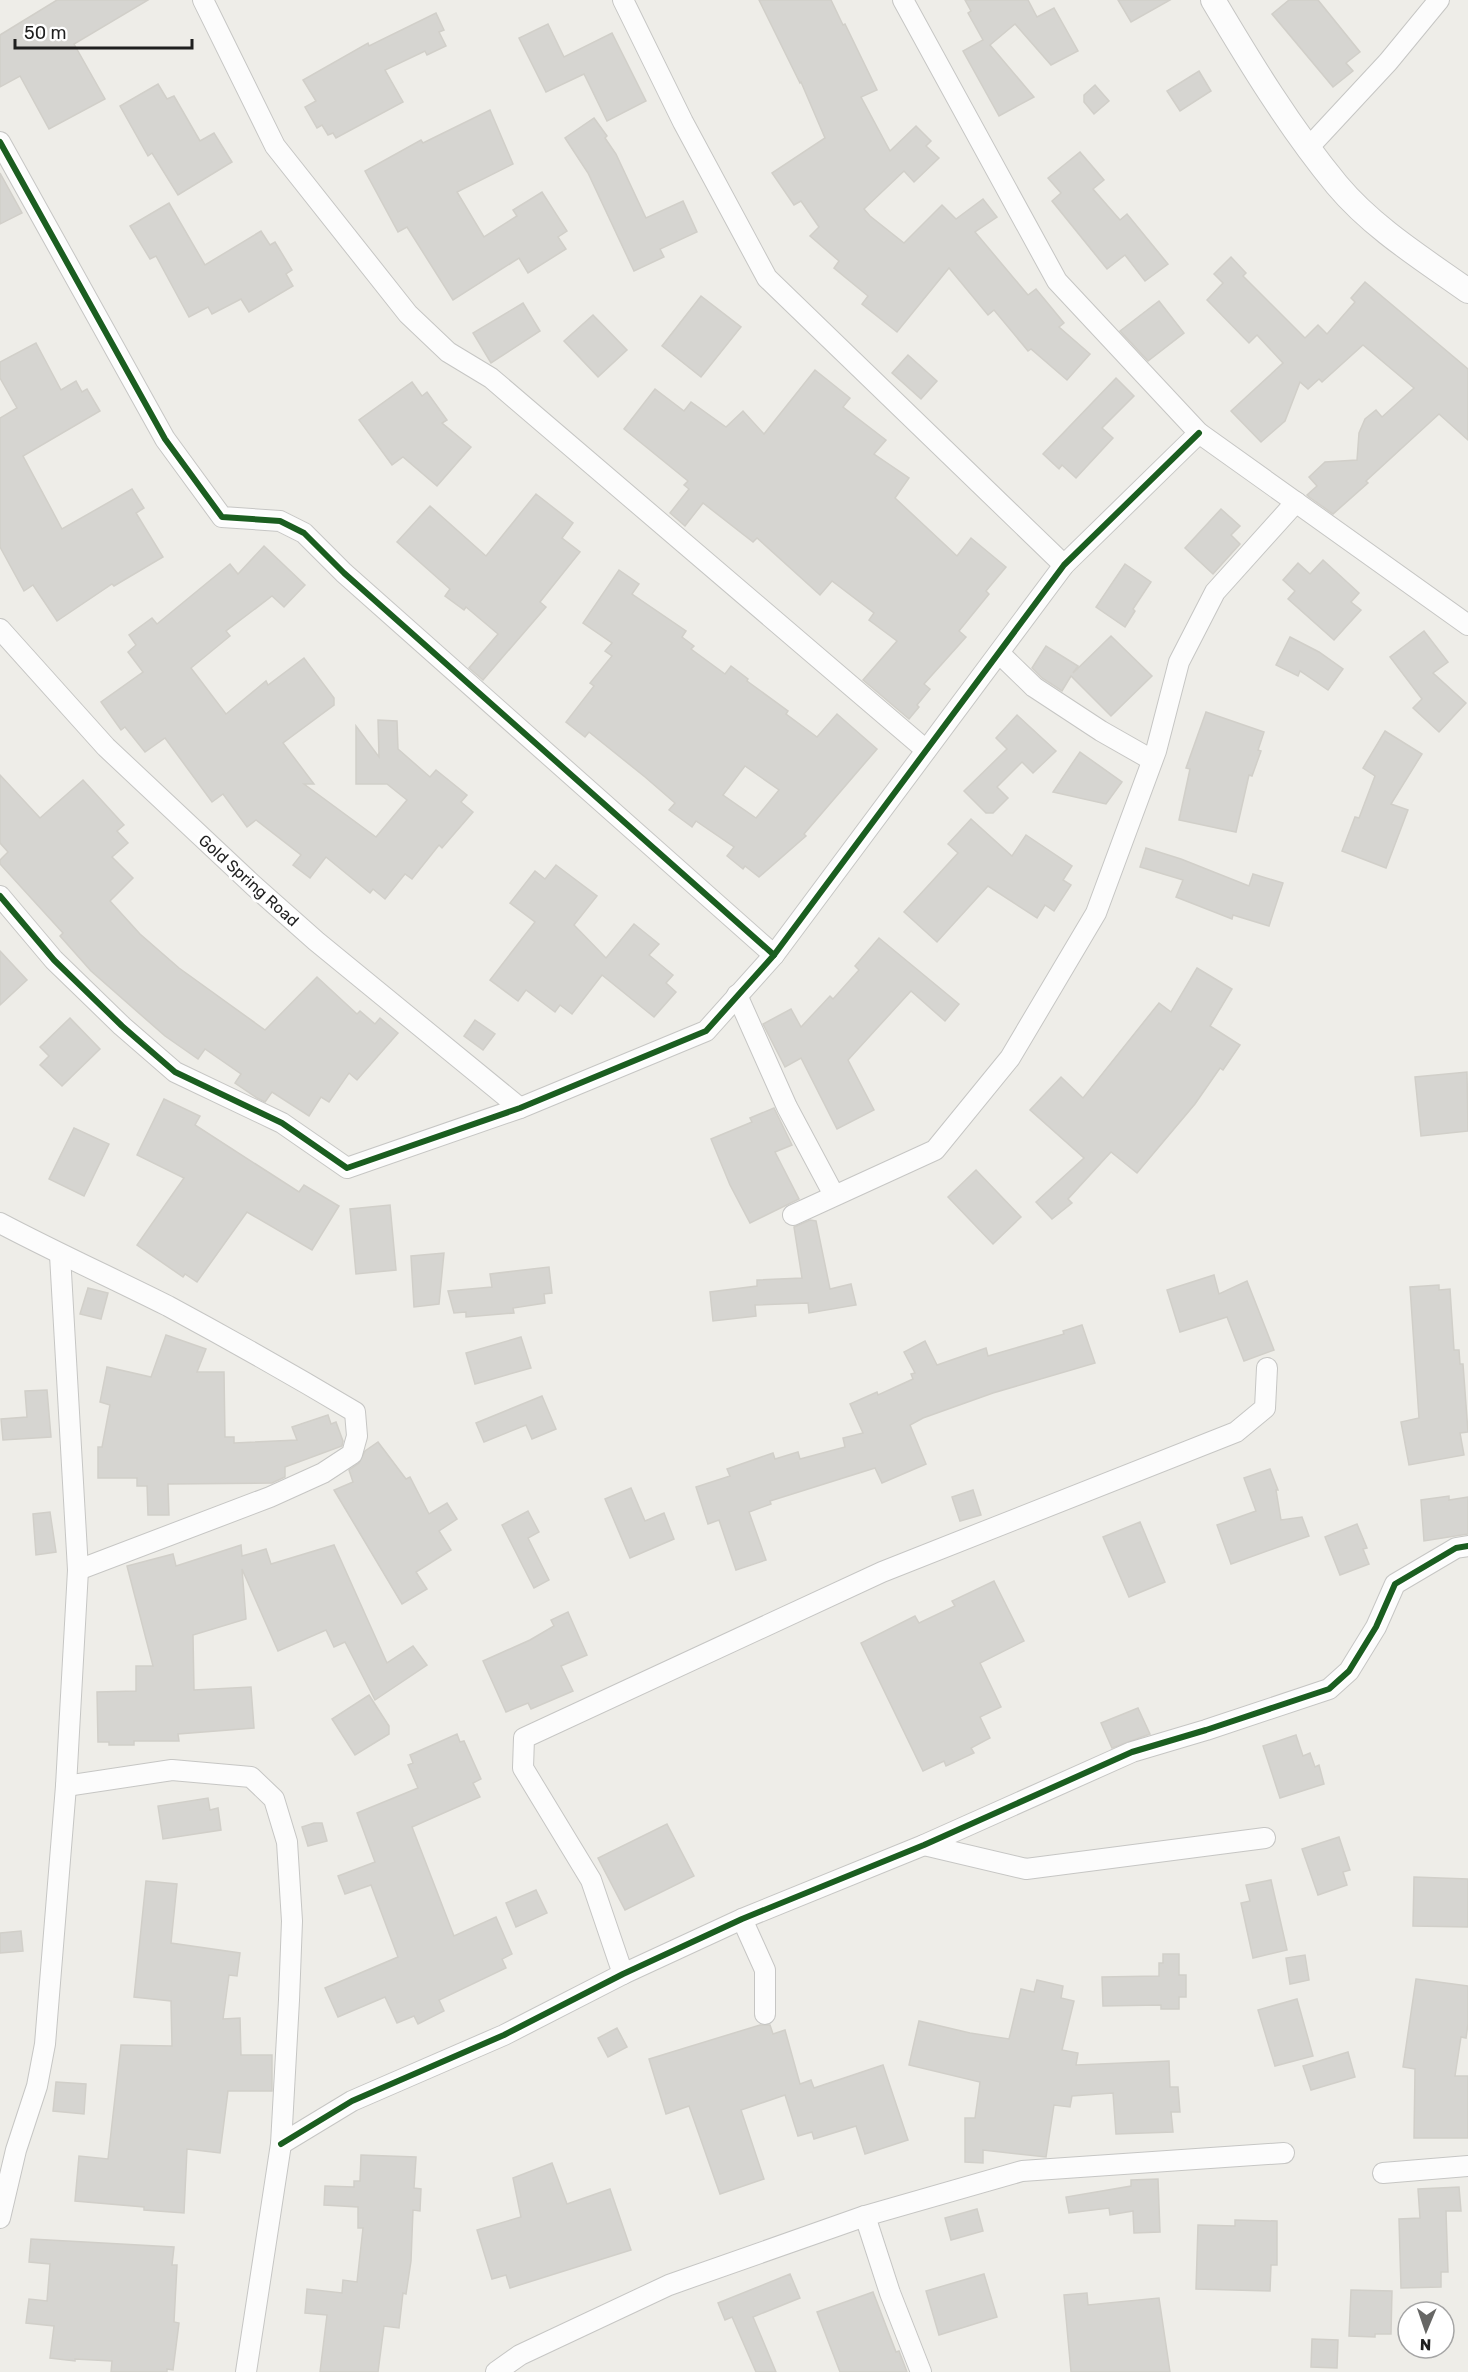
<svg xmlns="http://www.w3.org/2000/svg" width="1468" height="2372" viewBox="0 0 1468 2372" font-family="Rubik,sans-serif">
<rect width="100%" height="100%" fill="#eeede8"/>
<!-- building -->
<g fill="#d6d5d1" stroke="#d1cfc9" stroke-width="1.5" fill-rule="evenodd">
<polygon points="57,0 148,0 74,44 105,99 49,129 20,76 0,87 0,35"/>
<polygon points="759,0 831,0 843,25 845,24 877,90 861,97 890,151 916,126 931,141 926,146 939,158 914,182 904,171 864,209 870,216 904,243 942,205 956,219 983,199 997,217 975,232 1028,295 1036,289 1064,323 1059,327 1090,354 1067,380 1031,349 1028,351 994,310 988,315 949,268 897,332 862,304 868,296 834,268 839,261 810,236 819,227 801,201 794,205 772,173 825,138 801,82 800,83"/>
<polygon points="965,0 1028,0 1037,17 1054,8 1078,51 1051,65 1015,24 990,45 1034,97 999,116 963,51 983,40 968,13 971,11"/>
<polygon points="1118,0 1170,0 1131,22"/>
<polygon points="1289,0 1318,0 1360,52 1346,63 1353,71 1333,87 1272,14"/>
<polygon points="436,13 444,30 439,32 446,46 427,55 425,51 385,70 403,102 336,138 333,133 328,135 322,125 317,128 305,107 316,101 303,80 368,43 369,46"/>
<polygon points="548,24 564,57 612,33 646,101 607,121 584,74 546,92 519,38"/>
<polygon points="1199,71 1211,91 1180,111 1167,91"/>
<polygon points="158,84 167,99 174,96 200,141 214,133 232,162 178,195 152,153 148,156 120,106"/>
<polygon points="1095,85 1109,101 1094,114 1084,102 1084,95"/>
<polygon points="490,110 513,164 457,192 484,237 517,216 513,210 542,192 567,231 558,237 566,249 528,273 519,258 453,300 407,227 398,232 365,171 421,140 423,143"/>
<polygon points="594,118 607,136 605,138 616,154 646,218 683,201 697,232 660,249 664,257 634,271 588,173 565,138"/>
<polygon points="1080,152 1104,180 1093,189 1120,220 1127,214 1168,264 1145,281 1125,255 1107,269 1052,201 1061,193 1048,178"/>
<polygon points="0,173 22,213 0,224"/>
<polygon points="169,203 205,265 261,231 270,245 275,242 292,270 286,274 293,286 249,312 241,299 212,314 208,307 189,317 156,256 150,259 130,226"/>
<polygon points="1231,257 1246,273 1243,276 1305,338 1318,325 1327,334 1355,302 1351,298 1365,282 1468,369 1468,440 1439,414 1366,481 1368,483 1333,514 1309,497 1307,495 1317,486 1309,477 1325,462 1357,460 1359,433 1365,419 1376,410 1382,417 1414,388 1363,345 1322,382 1319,379 1308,389 1300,382 1285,421 1261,442 1231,411 1283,363 1257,335 1249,343 1207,300 1223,283 1214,274"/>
<polygon points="701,296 741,327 701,377 662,346"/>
<polygon points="1159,301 1184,333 1148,361 1120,331"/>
<polygon points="523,303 540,331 491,363 473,333"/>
<polygon points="593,315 627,350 598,377 564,341"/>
<polygon points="36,343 61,390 76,381 82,392 87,389 100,411 23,456 62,529 132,489 144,508 136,513 163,557 114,586 112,584 57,621 33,585 24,591 0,547 0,418 17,408 0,378 0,362"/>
<polygon points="908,355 937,381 921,399 892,373"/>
<polygon points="815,370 850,398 843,407 886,440 874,454 909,478 895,498 957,556 971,538 1006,567 986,591 989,594 959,631 966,637 924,684 930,689 917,705 919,707 909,719 863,680 897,641 869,620 874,613 832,581 820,595 757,538 753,542 703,503 685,526 670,513 689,489 684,485 688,481 624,429 655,389 684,411 691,402 726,427 743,411 764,434"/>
<polygon points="1116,378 1134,396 1102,428 1113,438 1076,478 1062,465 1059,469 1043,454"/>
<polygon points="412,382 422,396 427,392 447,420 442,423 471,447 437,486 403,457 392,465 359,420"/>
<polygon points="536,494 573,523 562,538 580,552 540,602 546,607 483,680 469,668 498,634 466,607 464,610 445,596 450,589 397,542 430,506 486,556"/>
<polygon points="1221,509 1240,526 1231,535 1240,544 1213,574 1185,548"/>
<polygon points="264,546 305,585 284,607 272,596 226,631 230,636 191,668 226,714 266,681 268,685 304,658 334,698 334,705 283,743 314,784 304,784 376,837 407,800 387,784 356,784 356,726 379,757 378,720 397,721 398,749 430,777 436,770 467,795 461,802 473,812 442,848 439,845 412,879 405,874 385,899 373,889 370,893 326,857 310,878 293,865 301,855 256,820 247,827 223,794 212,802 165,738 145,752 125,727 121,730 101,702 143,672 128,652 136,645 129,635 152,618 157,624 230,564 238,574"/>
<polygon points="1323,560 1359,593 1351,602 1361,610 1334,640 1288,599 1295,591 1283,580 1298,563 1310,574"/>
<polygon points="1125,564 1151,582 1133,609 1135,611 1125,627 1096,607"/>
<path d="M 619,570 L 639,584 L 632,594 L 686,631 L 682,637 L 694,646 L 691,649 L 725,674 L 731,666 L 748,679 L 747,681 L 788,711 L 786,714 L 817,737 L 837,714 L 877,749 L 804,834 L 806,836 L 759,877 L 745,866 L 743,869 L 727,856 L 734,847 L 696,821 L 692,827 L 669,810 L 675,803 L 645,777 L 589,732 L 585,737 L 566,722 L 594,686 L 590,683 L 612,656 L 605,651 L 612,643 L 583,623 ZM 745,766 L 779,790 L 756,818 L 723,795 Z"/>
<polygon points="1424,631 1448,662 1433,673 1466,703 1439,732 1413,708 1422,699 1390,657"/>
<polygon points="1111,636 1152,676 1111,716 1071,676 1062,691 1042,678 1032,668 1046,646 1078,666 1073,673"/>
<polygon points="1290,637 1319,652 1343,669 1328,690 1300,671 1298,676 1276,665"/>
<polygon points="1206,712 1264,732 1258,750 1261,751 1252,776 1249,775 1236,832 1179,820 1190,769 1186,768"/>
<polygon points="1017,715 1056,751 1033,773 1022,762 997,787 1008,798 993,813 986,813 964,791 1007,749 996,738"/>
<polygon points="1385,731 1422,754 1391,804 1408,810 1386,868 1342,851 1355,817 1359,818 1375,776 1363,768"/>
<polygon points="1080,752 1122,782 1106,804 1053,792"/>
<polygon points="0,775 40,818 83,780 124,825 117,831 128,843 112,857 133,878 110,901 140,934 179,968 265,1030 317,977 357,1014 360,1011 375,1024 380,1018 398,1033 357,1080 349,1073 329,1102 321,1097 309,1116 272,1092 265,1102 257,1098 235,1083 241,1074 205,1049 198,1059 165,1036 91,971 60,936 63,933 0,864 0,860 8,852 0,843"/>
<polygon points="971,819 1012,856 1026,835 1072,866 1063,880 1071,885 1054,911 1045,905 1037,918 988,886 937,942 904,912 958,853 948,844"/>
<polygon points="1146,848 1181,859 1249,886 1253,874 1283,883 1269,926 1233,915 1232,919 1176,897 1183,880 1140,867"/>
<polygon points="556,865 597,896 574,925 606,958 634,924 659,944 649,955 673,975 666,983 676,992 654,1017 602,975 572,1014 560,1005 555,1012 526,990 518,1001 490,980 535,922 510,903 535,871 545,879"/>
<polygon points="879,938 959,1004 945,1021 911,991 848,1060 874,1110 837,1129 801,1058 785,1067 763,1024 791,1009 801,1027 830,996 833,999 859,970 855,966"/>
<polygon points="0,951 27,980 0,1005"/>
<polygon points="1197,968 1232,989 1210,1026 1240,1045 1223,1070 1220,1068 1195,1104 1137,1173 1111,1152 1068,1199 1072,1203 1052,1219 1036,1202 1084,1158 1030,1110 1061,1077 1083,1098 1159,1003 1171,1012"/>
<polygon points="70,1018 100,1049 62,1086 40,1065 49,1056 40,1047"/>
<polygon points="475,1020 495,1034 483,1050 464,1036"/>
<polygon points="1467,1072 1468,1131 1421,1136 1415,1077"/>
<polygon points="164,1099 200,1116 195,1125 299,1192 304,1185 339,1206 312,1250 247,1212 197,1282 185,1274 183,1277 137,1245 184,1178 137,1155"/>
<polygon points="774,1108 792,1145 775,1152 799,1199 750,1223 730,1185 711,1139 752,1122 750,1118"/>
<polygon points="74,1128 109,1144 84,1196 49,1179"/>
<polygon points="976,1170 1021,1217 993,1244 948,1197"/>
<polygon points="390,1205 396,1270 356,1274 350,1209"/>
<polygon points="810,1220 816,1221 830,1289 851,1284 856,1305 809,1313 808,1303 755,1305 756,1316 713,1321 710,1292 757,1286 757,1280 802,1278 794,1227"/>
<polygon points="444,1253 439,1304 414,1307 411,1256"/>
<polygon points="549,1267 552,1293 544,1294 545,1303 513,1308 514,1313 466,1317 466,1312 454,1313 448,1291 492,1287 490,1274"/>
<polygon points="1214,1275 1219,1294 1247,1281 1274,1350 1244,1361 1227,1317 1180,1332 1167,1290"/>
<polygon points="1439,1285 1439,1290 1450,1289 1454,1350 1459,1350 1460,1364 1463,1364 1468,1432 1460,1433 1464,1455 1409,1465 1401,1422 1419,1418 1410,1287"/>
<polygon points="88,1288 108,1293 101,1319 80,1314"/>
<polygon points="1082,1325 1095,1363 993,1393 923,1418 910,1425 926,1464 882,1483 875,1468 770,1501 771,1504 749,1512 766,1560 736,1570 719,1520 708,1524 696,1487 730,1476 727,1469 773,1453 775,1459 798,1452 800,1459 845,1447 843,1438 863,1433 850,1404 877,1392 878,1395 913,1379 911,1374 915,1373 904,1352 925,1341 937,1365 986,1348 988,1356 1064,1334 1063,1331"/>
<polygon points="166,1335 206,1349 197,1372 224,1372 225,1437 234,1437 234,1443 297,1440 292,1427 328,1415 331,1424 336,1422 343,1441 342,1446 285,1467 285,1477 272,1483 168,1484 169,1515 148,1515 147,1486 137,1486 137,1478 98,1478 98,1447 102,1447 110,1405 100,1402 107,1367 151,1377"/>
<polygon points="521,1337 531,1368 475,1384 466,1353"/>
<polygon points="47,1390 51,1437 3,1440 1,1419 27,1417 25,1391"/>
<polygon points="542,1396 556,1429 532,1439 526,1425 484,1442 476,1423"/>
<polygon points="378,1442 406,1479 410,1477 429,1514 447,1503 457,1519 439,1531 451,1550 416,1572 427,1589 402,1604 334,1490 353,1482 349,1470 359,1463 365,1451"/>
<polygon points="1270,1469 1278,1490 1276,1490 1281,1520 1302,1517 1309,1536 1231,1564 1217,1525 1256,1511 1244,1478"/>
<polygon points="631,1488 645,1521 664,1513 674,1539 630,1558 605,1499"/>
<polygon points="973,1490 981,1515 960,1521 952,1497"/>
<polygon points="1449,1496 1449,1500 1468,1497 1468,1534 1424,1541 1421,1500"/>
<polygon points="528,1511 539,1532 528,1538 549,1580 534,1588 502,1525"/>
<polygon points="50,1512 56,1552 36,1555 33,1514"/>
<polygon points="1140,1522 1165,1582 1129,1597 1103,1537"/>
<polygon points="1357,1524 1367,1548 1363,1549 1369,1564 1340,1575 1325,1537"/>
<polygon points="241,1545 242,1556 266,1549 271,1564 334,1545 387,1663 413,1646 427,1665 375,1700 345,1642 334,1647 326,1630 278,1651 242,1569 246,1619 193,1635 194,1690 251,1687 254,1728 178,1734 179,1741 134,1741 134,1745 109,1745 109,1742 98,1742 97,1692 136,1691 136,1666 153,1666 127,1566 173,1554 176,1566"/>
<polygon points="994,1581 1024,1641 980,1663 1001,1707 980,1717 990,1738 971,1748 974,1753 946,1766 944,1761 923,1771 861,1643 915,1616 919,1623 955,1606 952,1601"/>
<polygon points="568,1612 587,1655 561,1666 573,1691 531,1709 528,1703 506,1712 483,1661 530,1640 554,1626 551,1620"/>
<polygon points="369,1695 389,1726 389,1734 355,1755 332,1719"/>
<polygon points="1138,1708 1150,1734 1112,1748 1101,1723"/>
<polygon points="457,1734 460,1742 464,1741 481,1779 473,1783 480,1797 412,1827 454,1936 496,1917 512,1954 502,1959 506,1968 439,2000 444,2011 418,2024 414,2016 397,2023 385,1997 338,2017 325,1988 398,1957 371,1885 345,1894 338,1876 375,1862 357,1813 418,1788 408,1765 413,1763 410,1755"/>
<polygon points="1296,1735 1303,1756 1310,1753 1315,1767 1319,1765 1324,1784 1280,1798 1263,1746"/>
<polygon points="208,1798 210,1810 218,1808 221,1830 163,1839 158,1806"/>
<polygon points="314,1823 322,1823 327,1841 308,1846 302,1827"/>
<polygon points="667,1824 694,1876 625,1910 598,1858"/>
<polygon points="1339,1837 1350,1870 1343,1872 1347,1885 1318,1895 1302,1849"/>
<polygon points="1414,1877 1468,1879 1468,1927 1413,1926"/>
<polygon points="1271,1880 1287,1950 1253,1958 1241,1903 1250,1901 1246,1885"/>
<polygon points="146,1881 177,1884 171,1943 240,1953 237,1976 229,1975 223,2019 240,2018 241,2055 272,2055 272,2091 228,2091 220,2153 187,2149 184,2213 144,2210 144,2207 75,2201 79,2156 108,2159 121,2045 172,2046 171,2001 134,1997"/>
<polygon points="536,1890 547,1913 516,1927 506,1903"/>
<polygon points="21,1931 23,1951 0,1953 0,1933"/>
<polygon points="1163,1954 1179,1954 1179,1975 1186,1975 1186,1997 1179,1997 1179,2009 1161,2009 1161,2005 1103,2006 1102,1977 1159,1976 1159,1963 1163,1963"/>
<polygon points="1305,1955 1309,1980 1290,1984 1286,1958"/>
<polygon points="1416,1979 1468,1986 1468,2024 1466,2038 1461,2037 1455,2076 1468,2076 1468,2138 1414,2138 1415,2069 1403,2067"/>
<polygon points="1037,1980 1063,1986 1061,1998 1074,2001 1062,2050 1078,2053 1076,2065 1169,2061 1170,2087 1178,2087 1180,2112 1171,2112 1173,2132 1116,2134 1113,2093 1072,2096 1070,2107 1054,2105 1046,2157 983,2150 983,2163 965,2162 965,2118 975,2118 980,2082 909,2065 919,2021 970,2033 1009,2039 1021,1989 1034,1992"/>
<polygon points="1297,1999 1313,2056 1275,2066 1258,2010"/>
<polygon points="760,2025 770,2025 773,2034 785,2030 800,2084 811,2080 814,2088 883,2065 908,2140 865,2154 856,2126 814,2139 812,2132 798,2136 785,2095 741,2110 764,2179 720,2194 689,2106 666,2114 649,2059"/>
<polygon points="617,2028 627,2047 608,2057 598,2038"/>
<polygon points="1348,2052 1355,2077 1311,2090 1303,2066"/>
<polygon points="56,2082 86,2084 84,2114 53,2111"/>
<polygon points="361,2155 416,2157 414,2188 421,2189 420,2211 413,2210 411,2261 406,2294 403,2293 399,2328 384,2326 378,2372 320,2372 327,2315 305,2313 307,2289 342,2293 343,2280 357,2282 363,2228 358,2228 358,2207 324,2205 325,2186 354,2187 354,2181 360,2181"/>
<polygon points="552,2163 567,2204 610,2189 631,2250 510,2288 506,2275 492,2279 477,2230 521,2217 513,2178"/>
<polygon points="1158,2179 1160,2232 1134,2233 1133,2211 1110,2215 1109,2208 1069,2213 1066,2197 1131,2186 1131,2180"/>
<polygon points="1459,2187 1461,2211 1446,2211 1448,2272 1441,2272 1441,2287 1401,2288 1399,2219 1420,2218 1418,2189"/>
<polygon points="977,2209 983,2231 951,2240 945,2218"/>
<polygon points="1235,2220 1277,2221 1277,2265 1271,2265 1270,2291 1196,2289 1198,2225 1235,2226"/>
<polygon points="31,2239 174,2247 172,2265 177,2265 174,2322 179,2323 173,2370 167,2369 167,2372 111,2372 112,2361 75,2359 75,2361 50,2358 54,2326 26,2323 29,2299 47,2301 50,2264 29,2262"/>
<polygon points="790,2274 800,2298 753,2317 776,2372 756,2372 732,2317 725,2320 718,2303"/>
<polygon points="984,2274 997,2317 939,2335 926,2291"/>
<polygon points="1351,2290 1392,2291 1391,2334 1375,2334 1375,2337 1349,2336"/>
<polygon points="873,2292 896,2352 899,2351 907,2372 840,2372 817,2312"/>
<polygon points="1087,2293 1088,2305 1159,2298 1170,2372 1071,2372 1064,2295"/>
<polygon points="1312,2339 1338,2340 1337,2368 1311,2367"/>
</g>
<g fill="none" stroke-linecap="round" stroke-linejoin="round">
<defs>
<g id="minor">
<polyline points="203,0 275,146 408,314 448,352 491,378 926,750"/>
<polyline points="623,0 683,122 767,278 1064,565"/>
<polyline points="903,0 1057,281 1199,433 1468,625"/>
<polyline points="0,142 165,439 222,517 280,521 304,533 344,573 774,955"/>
<polyline points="1309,147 1388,62 1439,0"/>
<polyline points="0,629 106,747 254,886 316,941 520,1108"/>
<polyline points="999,653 1034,687 1101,731 1152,760"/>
<polyline points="0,896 54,960 122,1026 175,1072 282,1123 347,1168 520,1108 706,1031 774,955 1064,565 1199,433"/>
<polyline points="737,995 787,1107 834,1195"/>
<polyline points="793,1215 935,1150 1010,1058 1096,913 1156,751 1179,662 1215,592 1296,502"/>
<path d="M 0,1223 C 55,1252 112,1278 168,1306 C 231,1340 293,1375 355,1412 L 357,1436 L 352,1454 L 323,1473 L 270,1497 L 78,1570"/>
<polyline points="66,1786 172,1770 251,1777 274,1799 287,1842 292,1921 289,2000 281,2144 246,2372"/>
<polyline points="924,1845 1026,1869 1265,1838"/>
<polyline points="742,1919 765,1970 765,2014"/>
<polyline points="623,1974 591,1880 523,1768 524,1738 882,1572 1236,1432 1265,1408 1267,1368"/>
<polyline points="281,2144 352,2101 504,2035 623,1974 742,1919 924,1845 1132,1752 1206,1730 1329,1689 1349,1671 1376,1627 1395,1584 1456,1548 1468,1546"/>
<polyline points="1383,2173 1468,2166"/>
<polyline points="865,2216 890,2293 921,2372"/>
<polyline points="0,2218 16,2150 37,2086 45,2044 66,1786 78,1570 60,1255"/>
<polyline points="496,2372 520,2355 669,2285 865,2216 1022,2171 1284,2153"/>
</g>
<path id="tertiary" d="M 1213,0 C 1251,64 1290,128 1337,185 C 1373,228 1423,259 1468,291"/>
</defs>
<!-- minor casing -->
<use href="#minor" stroke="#c6c6c4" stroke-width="22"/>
<!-- tertiary casing -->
<use href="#tertiary" stroke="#c6c6c4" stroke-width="26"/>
<!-- minor -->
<use href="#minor" stroke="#fcfcfc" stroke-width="20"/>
<!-- tertiary -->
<use href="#tertiary" stroke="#fcfcfc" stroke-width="24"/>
<defs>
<g id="cycleway">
<polyline points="0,142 165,439 222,517 280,521 304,533 344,573 774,955"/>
<polyline points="0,896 54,960 122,1026 175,1072 282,1123 347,1168 520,1108 706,1031 774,955 1064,565 1199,433"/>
<polyline points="281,2144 352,2101 504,2035 623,1974 742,1919 924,1845 1132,1752 1206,1730 1329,1689 1349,1671 1376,1627 1395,1584 1456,1548 1468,1546"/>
</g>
</defs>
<!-- cycleway casing -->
<use href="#cycleway" stroke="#fff" stroke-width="10"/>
<!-- cycleway -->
<use href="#cycleway" stroke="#1b5e20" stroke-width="6"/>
</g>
<g text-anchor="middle" stroke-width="6" stroke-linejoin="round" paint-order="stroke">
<!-- street labels -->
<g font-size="16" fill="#1f1f1f" stroke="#fff">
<text transform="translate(249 880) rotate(42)" y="6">Gold Spring Road</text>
</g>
</g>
<!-- north arrow -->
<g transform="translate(1426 2330) rotate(182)"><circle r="28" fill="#ffffff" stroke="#a5a5a5" stroke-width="1.5"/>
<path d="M0-4.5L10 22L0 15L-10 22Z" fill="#676765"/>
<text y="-9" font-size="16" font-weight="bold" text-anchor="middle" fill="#1f1f1f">N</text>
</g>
<!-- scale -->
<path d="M15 39v9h177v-9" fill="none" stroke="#1f1f1f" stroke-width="3"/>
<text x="24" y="39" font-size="18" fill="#1f1f1f" stroke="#ffffff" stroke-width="4.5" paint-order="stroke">50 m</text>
</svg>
